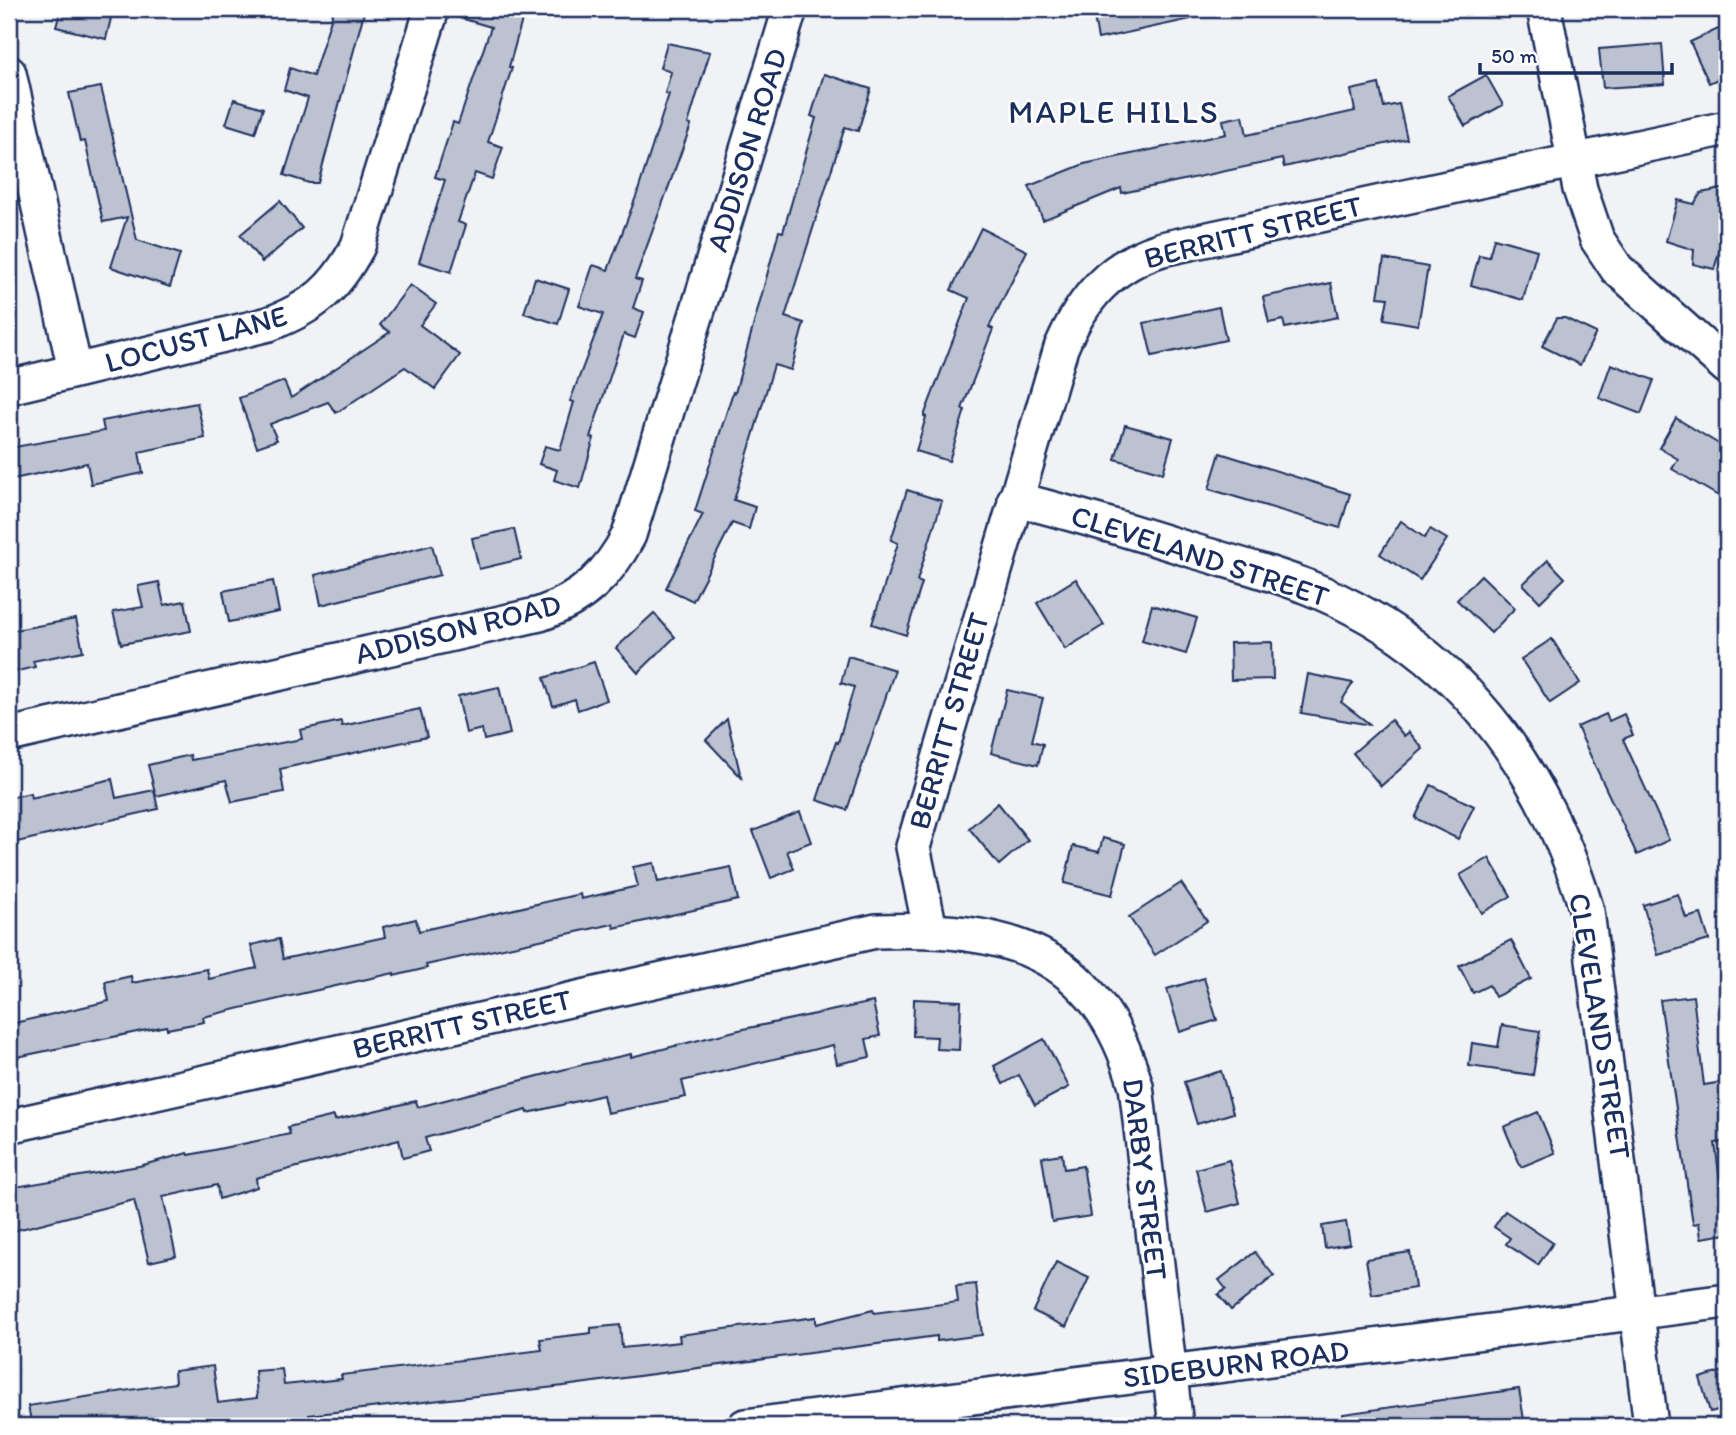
<svg xmlns="http://www.w3.org/2000/svg" width="1736" height="1435" viewBox="0 0 1736 1435" font-family="Itim,sans-serif">
<rect width="100%" height="100%" fill="#f1f2f5"/>
<filter id="ink" filterUnits="userSpaceOnUse"><feTurbulence type="fractalNoise" baseFrequency=".0143" numOctaves="2"/><feDisplacementMap in="SourceGraphic" scale="14" xChannelSelector="R" yChannelSelector="G"/><feConvolveMatrix kernelMatrix="1 2 1 2 8 2 1 2 1" color-interpolation-filters="sRGB"/></filter>
<g filter="url(#ink)">
<!-- building -->
<g fill="#bcc2d0" stroke="#1b2f5e" stroke-width="2">
<polygon points="61,9 92,9 91,14 111,18 106,39 56,27"/>
<polygon points="334,9 365,9 318,183 309,183 284,175 308,98 284,90 290,68 313,76"/>
<polygon points="451,9 525,9 509,67 512,68 488,142 503,147 492,179 475,173 458,222 466,225 451,272 419,262 445,180 435,177 453,122 458,124 491,27 450,15"/>
<polygon points="1107,9 1190,9 1191,19 1098,39 1093,11"/>
<polygon points="1727,25 1727,75 1709,83 1690,42"/>
<polygon points="667,43 710,52 688,124 691,125 635,279 642,281 633,308 644,312 635,338 624,334 590,437 594,438 580,488 554,480 557,470 539,464 545,446 560,450 574,402 570,401 603,314 579,306 593,265 608,270 637,194 669,94 665,93 671,72 660,68"/>
<polygon points="1662,44 1665,84 1603,88 1599,49"/>
<polygon points="824,74 871,89 858,131 845,127 785,317 804,323 791,370 774,365 734,500 755,507 749,529 732,523 693,601 666,588 703,514 695,511 733,392 735,393 779,231 783,232 816,118 811,116"/>
<polygon points="1486,75 1503,105 1465,126 1448,96"/>
<polygon points="1379,84 1384,107 1399,104 1407,139 1284,167 1282,159 1122,193 1121,188 1043,220 1029,186 1084,164 1226,134 1223,120 1243,116 1247,135 1355,111 1351,90"/>
<polygon points="101,87 137,240 180,254 170,287 111,267 127,217 103,222 85,141 80,142 69,93"/>
<polygon points="234,99 263,108 255,133 226,124"/>
<polygon points="1727,188 1727,227 1714,269 1693,264 1694,250 1666,241 1678,200 1694,204 1701,193"/>
<polygon points="280,201 302,228 262,262 240,235"/>
<polygon points="981,228 1027,251 989,327 993,329 962,409 965,410 949,461 916,451 926,417 924,416 969,298 951,290"/>
<polygon points="1494,238 1537,250 1523,300 1471,285 1479,255 1489,257"/>
<polygon points="1384,259 1428,267 1418,325 1384,319 1388,298 1378,297"/>
<polygon points="535,278 569,289 558,324 524,313"/>
<polygon points="1331,283 1338,317 1285,328 1283,320 1269,323 1263,297"/>
<polygon points="410,285 436,304 420,325 460,355 435,389 405,367 336,413 328,402 270,424 277,440 257,447 239,398 284,381 291,398 390,332 380,325"/>
<polygon points="1219,307 1226,340 1152,356 1144,323"/>
<polygon points="1557,318 1565,318 1596,333 1580,365 1542,346"/>
<polygon points="1611,364 1654,380 1641,414 1599,398"/>
<polygon points="197,403 205,438 139,452 143,473 91,484 87,463 9,480 9,448 104,431 102,421"/>
<polygon points="1676,418 1727,449 1727,501 1672,469 1678,459 1659,448"/>
<polygon points="1125,425 1173,438 1163,473 1115,459"/>
<polygon points="1220,453 1350,494 1340,528 1209,489"/>
<polygon points="907,490 942,501 917,581 922,583 906,635 872,624 898,543 891,540"/>
<polygon points="1401,521 1425,538 1430,529 1447,539 1420,580 1380,554"/>
<polygon points="514,529 521,559 479,569 472,538"/>
<polygon points="432,545 440,575 321,605 315,575"/>
<polygon points="1548,560 1565,578 1540,602 1523,584"/>
<polygon points="1481,575 1515,608 1491,633 1457,600"/>
<polygon points="1076,579 1104,625 1065,649 1037,603"/>
<polygon points="273,581 279,612 229,622 223,591"/>
<polygon points="159,582 164,605 185,601 191,631 121,644 113,612 143,607 138,586"/>
<polygon points="1152,605 1197,618 1186,654 1142,641"/>
<polygon points="654,613 675,637 638,673 616,648"/>
<polygon points="76,619 83,651 33,661 35,667 9,673 9,631"/>
<polygon points="1552,639 1580,683 1550,703 1521,659"/>
<polygon points="1272,642 1273,679 1231,680 1230,643"/>
<polygon points="848,656 895,670 847,810 817,800 836,742 838,743 854,687 841,683"/>
<polygon points="594,662 607,700 578,710 575,699 553,706 544,678"/>
<polygon points="1308,674 1353,683 1341,702 1371,725 1301,713"/>
<polygon points="499,687 510,734 484,740 482,729 466,733 458,696"/>
<polygon points="1007,690 1043,698 1032,741 1043,744 1038,765 991,753"/>
<polygon points="420,709 427,737 280,769 284,792 232,802 226,780 156,796 148,765 190,755 191,760 302,739 300,730 341,721 342,726"/>
<polygon points="1606,714 1609,721 1624,714 1633,735 1623,739 1669,840 1637,855 1577,727"/>
<polygon points="727,719 741,777 706,740"/>
<polygon points="1391,720 1404,736 1409,732 1423,749 1381,786 1353,753"/>
<polygon points="112,779 116,798 154,790 158,809 9,844 9,798 30,793 31,798"/>
<polygon points="1431,785 1474,806 1458,839 1415,818"/>
<polygon points="998,803 1028,840 999,865 969,828"/>
<polygon points="800,812 811,842 787,851 794,869 771,878 753,831"/>
<polygon points="1103,838 1125,844 1112,895 1064,883 1073,846 1099,852"/>
<polygon points="1489,858 1511,896 1482,913 1460,875"/>
<polygon points="654,863 658,882 731,867 738,900 614,928 613,924 426,965 427,968 394,976 394,973 291,996 203,1017 204,1022 167,1029 166,1026 17,1057 10,1024 109,1001 105,982 131,976 132,983 207,969 209,979 257,968 251,945 279,939 283,959 385,937 383,927 416,919 419,931 580,894 581,899 638,886 633,867"/>
<polygon points="1181,883 1207,921 1155,955 1129,917"/>
<polygon points="1678,894 1686,918 1701,914 1709,940 1658,955 1643,905"/>
<polygon points="1511,940 1531,979 1495,997 1489,985 1473,993 1459,966"/>
<polygon points="1204,978 1217,1020 1180,1032 1167,989"/>
<polygon points="1693,996 1704,1085 1723,1082 1727,1111 1727,1141 1715,1143 1727,1234 1701,1238 1699,1223 1693,1224 1660,1000"/>
<polygon points="914,999 961,1001 959,1050 936,1049 937,1037 913,1036"/>
<polygon points="873,1002 880,1036 866,1039 870,1057 837,1064 833,1045 682,1081 686,1097 607,1113 603,1095 528,1113 527,1110 425,1138 429,1151 403,1158 399,1140 256,1178 257,1187 219,1199 217,1185 163,1197 176,1256 149,1262 134,1200 9,1232 9,1188 139,1166 188,1153 189,1155 290,1134 288,1127 334,1116 335,1120 416,1101 418,1107 585,1064 631,1054 631,1057 739,1030"/>
<polygon points="1502,1025 1540,1031 1533,1075 1469,1066 1472,1043 1498,1047"/>
<polygon points="1044,1039 1069,1087 1035,1105 1019,1075 1003,1084 994,1066"/>
<polygon points="1221,1071 1233,1113 1197,1124 1184,1082"/>
<polygon points="1538,1112 1555,1153 1521,1167 1504,1127"/>
<polygon points="1062,1154 1064,1169 1083,1166 1091,1216 1052,1222 1042,1157"/>
<polygon points="1229,1160 1240,1203 1207,1212 1196,1169"/>
<polygon points="1505,1211 1553,1243 1538,1265 1506,1244 1510,1238 1494,1227"/>
<polygon points="1346,1222 1350,1244 1325,1248 1322,1226"/>
<polygon points="1255,1252 1274,1276 1231,1310 1218,1295 1226,1289 1219,1280"/>
<polygon points="1410,1252 1415,1288 1372,1295 1366,1259"/>
<polygon points="1056,1262 1089,1278 1066,1327 1033,1311"/>
<polygon points="976,1284 982,1335 937,1341 937,1336 564,1386 309,1415 309,1419 220,1426 216,1426 215,1421 178,1426 32,1426 28,1406 175,1383 174,1371 213,1366 218,1403 257,1398 255,1371 282,1369 284,1385 342,1379 341,1375 542,1350 540,1339 591,1333 591,1328 620,1325 622,1348 680,1342 679,1335 816,1317 816,1324 873,1310 874,1313 958,1302 956,1286"/>
<polygon points="1727,1370 1727,1408 1710,1412 1700,1378"/>
<polygon points="1519,1389 1525,1426 1344,1426 1343,1414"/>
</g>
<g fill="none" stroke-linecap="round" stroke-linejoin="round">
<defs>
<g id="minor">
<polyline points="1544,9 1580,189 1597,239 1617,269 1727,367"/>
<polyline points="9,73 75,370"/>
<path d="M 9,387 L 269,324 C 314,307 335,289 358,246 L 432,9"/>
<path d="M 1015,499 C 1075,514 1134,532 1194,551 C 1231,562 1269,572 1305,586 C 1455,645 1542,761 1587,911 L 1651,1426"/>
<path d="M 9,735 L 540,614 C 583,599 608,575 629,535 L 790,9"/>
<path d="M 930,929 L 913,847 L 1061,348 C 1082,299 1110,265 1162,249 L 1727,128"/>
<path d="M 9,1126 L 876,931 C 1006,926 1097,949 1136,1086 L 1176,1426"/>
<polyline points="745,1426 1727,1301"/>
</g>
</defs>
<!-- minor casing -->
<use href="#minor" stroke="#1b2f5e" stroke-width="38"/>
<!-- minor -->
<use href="#minor" stroke="#fff" stroke-width="33"/>
</g>
</g>
<g text-anchor="middle" stroke-width="5" stroke-linejoin="round" paint-order="stroke">
<!-- street labels -->
<g font-size="30" fill="#1b2f5e" stroke="#fff">
<text transform="translate(747 150) rotate(-73)" y="10">ADDISON ROAD</text>
<text transform="translate(1253 232) rotate(-14)" y="10">BERRITT STREET</text>
<text transform="translate(196 339) rotate(-15)" y="10">LOCUST LANE</text>
<text transform="translate(1200 556) rotate(18)" y="10">CLEVELAND STREET</text>
<text transform="translate(458 629) rotate(-14)" y="10">ADDISON ROAD</text>
<text transform="translate(949 721) rotate(-74)" y="10">BERRITT STREET</text>
<text transform="translate(462 1024) rotate(-13)" y="10">BERRITT STREET</text>
<text transform="translate(1600 1026) rotate(81)" y="10">CLEVELAND STREET</text>
<text transform="translate(1145 1179) rotate(83)" y="10">DARBY STREET</text>
<text transform="translate(1236 1364) rotate(-7)" y="10">SIDEBURN ROAD</text>
</g>
<!-- neighbourhood labels -->
<g font-size="32" letter-spacing="2" fill="#1b2f5e" stroke="#fff">
<text x="1114" y="123">MAPLE HILLS</text>
</g>
</g>
<!-- margin -->
<rect width="1736" height="1435" fill="none" stroke="#fff" stroke-width="35"/>
<rect x="18" y="18" width="1701" height="1400" fill="none" stroke="#1b2f5e" stroke-width="2.5" filter="url(#ink)"/>
<!-- scale -->
<path d="M1480 63v10h192v-10" fill="none" stroke="#1b2f5e" stroke-width="3.5"/>
<text x="1491" y="63" font-size="21" fill="#1b2f5e" stroke="#ffffff" stroke-width="5" paint-order="stroke">50 m</text>
</svg>
